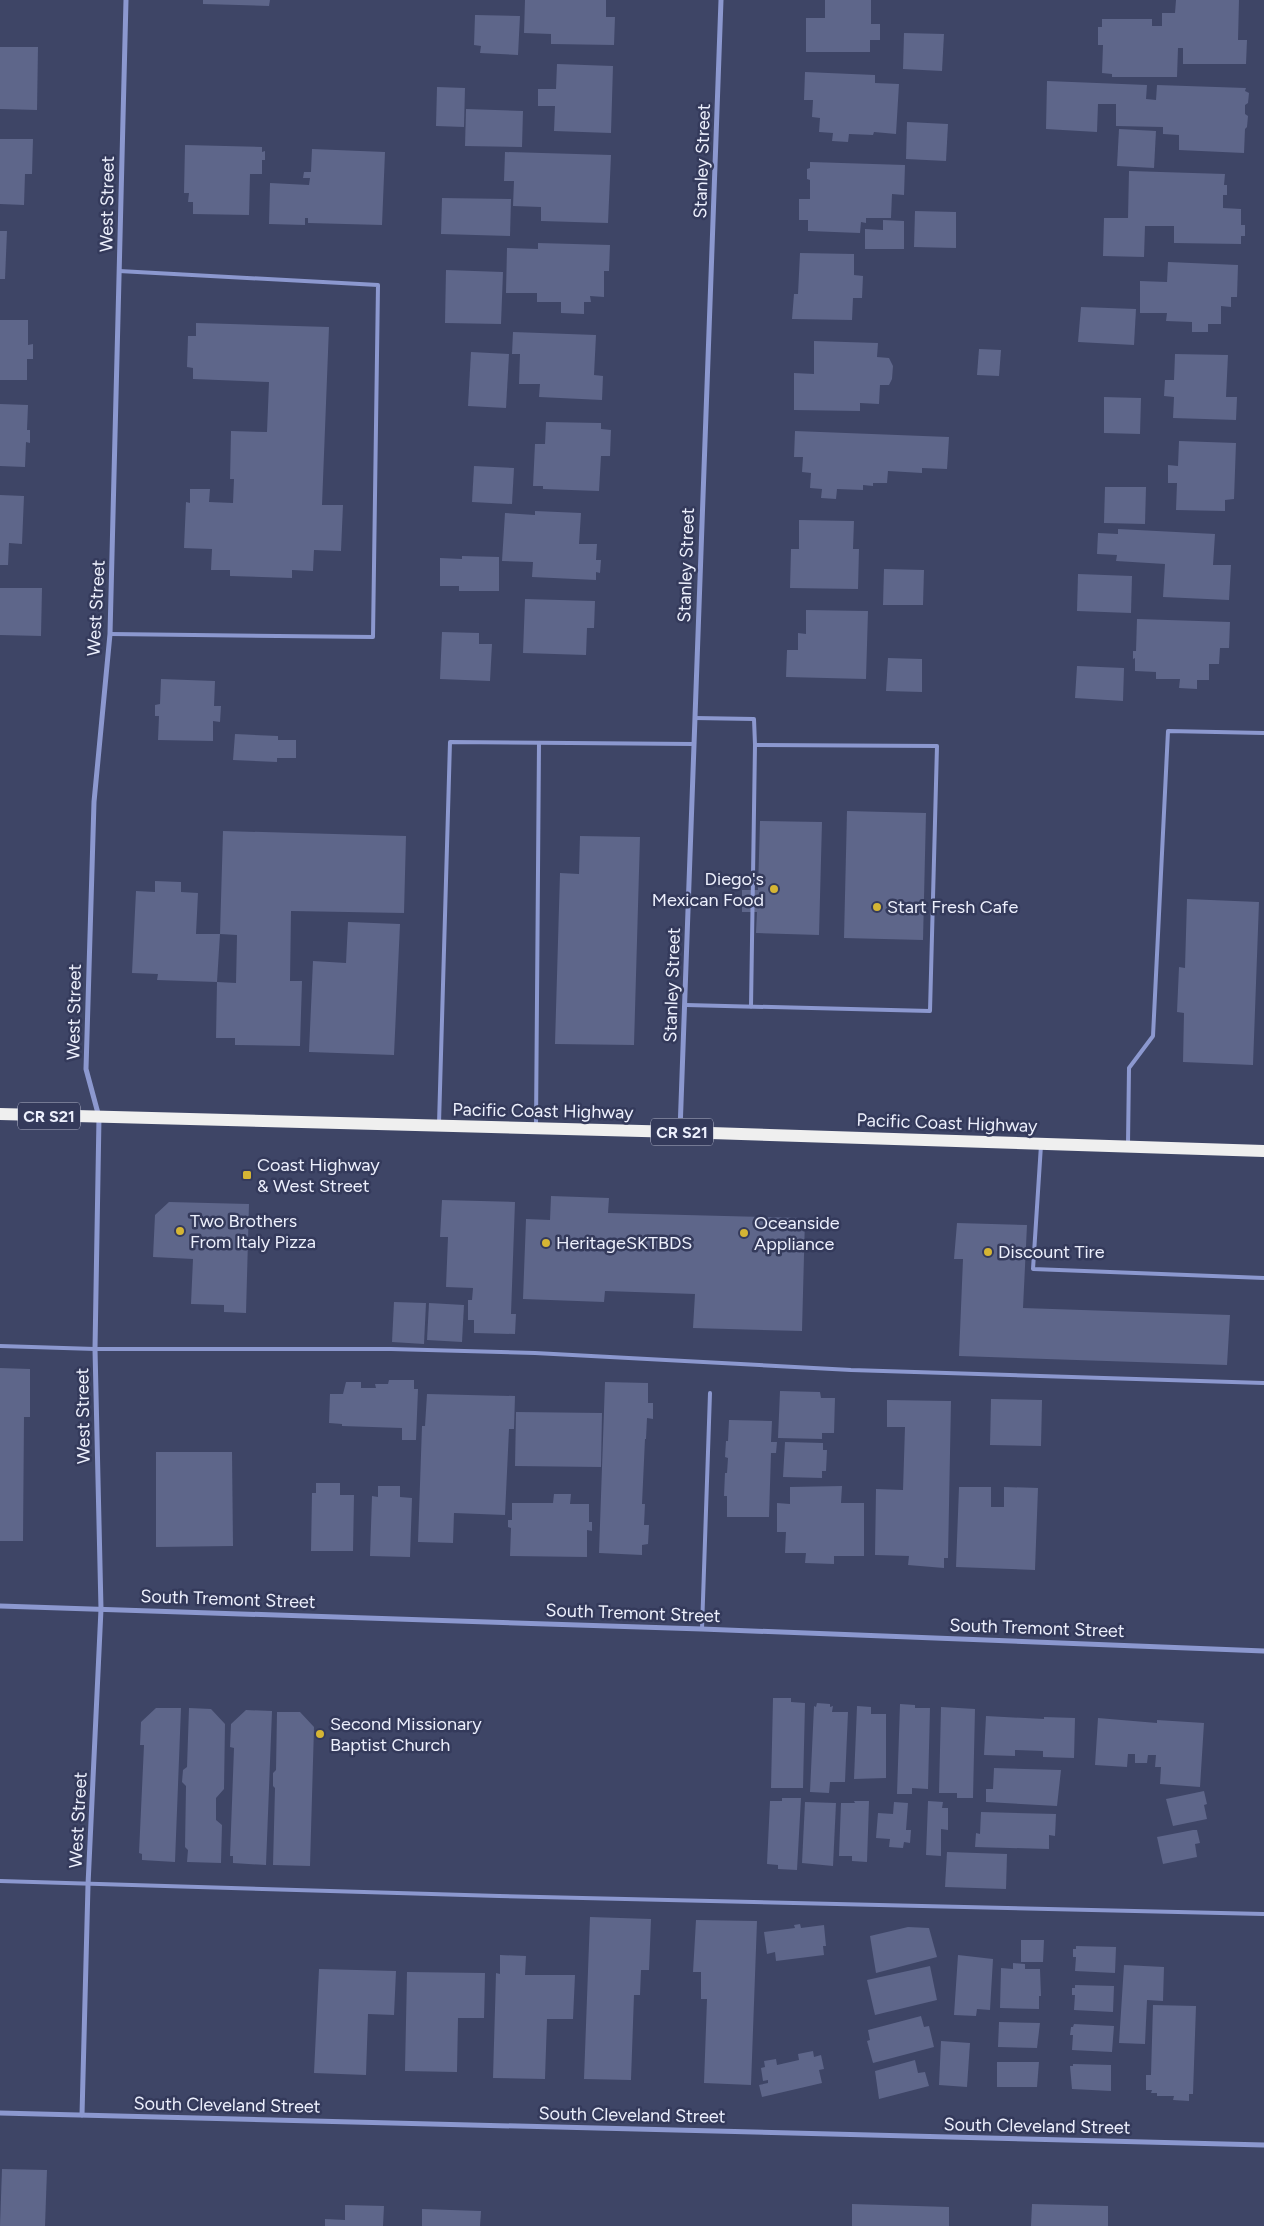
<svg xmlns="http://www.w3.org/2000/svg" width="1264" height="2226" viewBox="0 0 1264 2226" font-family="Figtree,sans-serif">
<rect width="100%" height="100%" fill="#3e4566"/>
<!-- building -->
<g fill="#5e668a">
<polygon points="203,0 270,0 269,6 203,4"/>
<polygon points="525,0 606,0 606,17 615,17 614,45 551,44 551,34 524,33"/>
<polygon points="825,0 871,0 871,24 880,24 880,40 870,40 870,52 806,52 806,18 825,18"/>
<polygon points="1176,0 1239,0 1238,40 1247,40 1246,64 1183,64 1183,48 1178,48 1177,77 1112,77 1112,74 1102,73 1103,45 1098,45 1098,27 1102,27 1102,19 1152,19 1152,26 1162,26 1162,13 1175,13"/>
<polygon points="475,15 520,16 518,55 480,53 481,46 474,45"/>
<polygon points="904,33 944,34 942,71 903,69"/>
<polygon points="0,47 38,47 37,110 0,109"/>
<polygon points="557,64 613,66 611,133 554,131 555,106 538,106 538,89 556,89"/>
<polygon points="805,72 875,75 875,83 899,84 896,134 874,132 873,135 849,134 848,142 832,141 833,133 819,132 820,118 812,117 813,100 804,100"/>
<polygon points="1047,81 1147,85 1146,99 1156,100 1157,85 1246,88 1245,91 1249,93 1248,103 1245,105 1245,114 1248,116 1247,127 1245,129 1244,153 1179,150 1179,135 1163,134 1163,127 1116,126 1116,104 1098,104 1097,132 1046,129"/>
<polygon points="437,87 465,88 464,127 436,126"/>
<polygon points="466,109 523,111 522,147 465,146"/>
<polygon points="907,122 948,124 946,161 906,159"/>
<polygon points="1119,129 1156,131 1154,168 1117,166"/>
<polygon points="0,139 33,139 32,174 25,174 24,205 0,204"/>
<polygon points="185,145 262,147 262,152 265,151 265,160 262,160 262,174 250,174 249,215 193,214 193,202 188,202 189,193 184,193"/>
<polygon points="312,149 385,152 382,225 308,223 308,218 305,218 305,225 269,224 270,183 309,185 310,178 303,178 304,172 311,172"/>
<polygon points="505,152 611,155 608,223 541,221 541,207 513,206 514,181 504,181"/>
<polygon points="810,162 905,165 904,195 892,194 891,218 866,218 866,223 861,222 860,233 808,231 808,220 799,220 799,199 810,199 810,180 807,179 807,169 810,168"/>
<polygon points="1129,171 1225,174 1224,185 1227,185 1227,195 1223,195 1223,208 1241,209 1241,225 1245,225 1245,236 1241,236 1241,244 1174,243 1174,226 1145,226 1144,257 1103,256 1104,218 1128,218"/>
<polygon points="442,198 511,199 510,236 441,234"/>
<polygon points="915,211 956,212 956,248 914,247"/>
<polygon points="883,220 904,221 904,249 865,249 865,229 883,230"/>
<polygon points="0,231 7,231 5,279 0,279"/>
<polygon points="538,243 610,245 609,271 604,271 604,297 590,296 591,302 584,302 584,314 561,313 561,302 537,302 537,293 506,293 507,248 538,249"/>
<polygon points="800,253 854,254 854,275 863,276 862,298 853,298 852,320 792,319 794,294 798,294"/>
<polygon points="1168,262 1238,265 1237,297 1231,297 1231,307 1221,306 1221,324 1208,324 1208,332 1192,332 1192,322 1166,321 1167,313 1140,313 1140,281 1167,282"/>
<polygon points="446,270 503,272 501,324 445,323"/>
<polygon points="1081,307 1136,309 1134,345 1078,342"/>
<polygon points="0,320 28,320 28,345 33,344 33,359 27,359 27,380 0,380"/>
<polygon points="196,323 329,327 322,505 343,505 341,551 314,550 313,571 292,570 292,578 230,576 230,570 211,570 212,549 184,548 186,502 190,503 190,489 210,489 209,502 233,503 234,479 230,479 231,431 267,432 269,382 193,379 193,368 187,367 188,336 196,336"/>
<polygon points="513,332 596,335 594,375 603,376 602,400 539,397 540,384 519,384 520,354 512,354"/>
<polygon points="814,341 878,343 877,357 889,358 893,366 892,379 889,385 880,385 879,404 860,403 860,411 794,410 794,373 814,374"/>
<polygon points="979,349 1001,350 999,376 977,375"/>
<polygon points="471,352 509,354 506,408 468,406"/>
<polygon points="1175,354 1228,355 1226,397 1237,397 1236,420 1173,418 1174,397 1164,396 1165,380 1174,380"/>
<polygon points="1104,397 1141,398 1140,434 1104,433"/>
<polygon points="0,404 28,405 27,430 30,430 30,443 26,442 25,467 0,466"/>
<polygon points="546,422 601,423 601,429 611,430 610,456 601,456 599,491 543,489 543,486 533,486 535,444 545,444"/>
<polygon points="795,431 949,437 947,469 922,468 922,473 888,471 887,483 873,483 873,486 863,485 863,490 837,489 836,499 821,498 822,489 810,488 811,473 802,472 803,457 794,457"/>
<polygon points="1179,441 1236,443 1234,499 1225,500 1225,511 1176,510 1177,483 1168,483 1168,465 1178,466"/>
<polygon points="474,466 514,468 512,504 472,502"/>
<polygon points="1105,487 1146,487 1145,524 1104,523"/>
<polygon points="0,495 24,496 22,544 9,543 8,565 0,565"/>
<polygon points="535,511 581,513 579,544 597,544 596,560 601,560 600,573 596,572 596,580 532,577 533,562 502,561 505,513 535,515"/>
<polygon points="799,520 854,521 853,549 859,549 858,589 790,588 791,549 799,549"/>
<polygon points="1118,529 1215,534 1213,565 1231,565 1229,600 1163,597 1165,564 1116,561 1117,555 1097,554 1098,533 1118,534"/>
<polygon points="462,556 499,557 499,591 459,591 459,586 440,586 440,558 462,559"/>
<polygon points="884,569 924,570 923,605 883,605"/>
<polygon points="1078,574 1132,576 1131,613 1077,611"/>
<polygon points="0,588 42,588 41,636 0,635"/>
<polygon points="525,599 595,601 594,628 587,628 586,655 523,653"/>
<polygon points="806,610 868,611 866,679 786,677 787,650 798,650 798,633 806,634"/>
<polygon points="1137,619 1230,622 1229,648 1220,648 1219,664 1209,664 1209,680 1197,680 1197,689 1179,688 1180,679 1156,679 1156,672 1135,671 1135,658 1133,659 1133,651 1136,651"/>
<polygon points="442,632 479,633 479,644 492,644 490,681 440,679"/>
<polygon points="888,658 922,659 922,692 886,691"/>
<polygon points="1077,666 1124,668 1123,701 1075,698"/>
<polygon points="161,679 215,681 214,706 221,706 220,722 213,721 213,741 158,740 159,716 155,716 155,705 160,704"/>
<polygon points="235,734 278,736 278,740 296,740 296,758 277,758 277,762 233,760"/>
<polygon points="847,811 926,813 923,940 844,938"/>
<polygon points="760,821 822,822 819,935 756,933 757,912 742,912 742,890 758,890"/>
<polygon points="223,831 406,836 404,913 291,911 290,981 302,981 300,1046 235,1045 235,1038 216,1038 217,982 236,983 237,935 220,934"/>
<polygon points="580,836 640,837 634,1045 555,1044 560,873 579,874"/>
<polygon points="155,881 181,882 181,892 198,893 196,934 220,934 217,982 157,980 158,974 132,973 136,891 155,892"/>
<polygon points="1187,899 1259,902 1253,1065 1183,1062 1184,1013 1177,1012 1179,967 1185,968"/>
<polygon points="348,922 400,924 394,1055 309,1052 313,961 346,963"/>
<polygon points="551,1196 609,1198 608,1213 805,1218 802,1331 693,1328 695,1294 605,1291 604,1302 523,1299 526,1219 550,1220"/>
<polygon points="442,1200 515,1202 511,1314 516,1314 515,1334 474,1333 474,1320 468,1320 468,1300 472,1300 473,1288 446,1287 448,1237 440,1237"/>
<polygon points="169,1202 249,1204 246,1313 224,1312 224,1305 191,1304 193,1259 153,1257 155,1215"/>
<polygon points="957,1223 1027,1225 1023,1308 1230,1315 1227,1365 959,1356 963,1259 954,1259"/>
<polygon points="394,1302 426,1303 424,1344 392,1342"/>
<polygon points="429,1303 464,1305 462,1342 427,1340"/>
<polygon points="0,1368 30,1369 30,1417 24,1417 23,1541 0,1541"/>
<polygon points="389,1380 414,1380 414,1389 418,1389 416,1440 402,1440 402,1428 342,1426 342,1424 329,1423 330,1394 343,1394 346,1382 361,1382 361,1388 376,1388 375,1384 388,1384"/>
<polygon points="605,1382 648,1383 648,1403 653,1403 653,1419 647,1418 646,1439 645,1439 642,1504 645,1504 644,1525 649,1525 648,1544 642,1545 642,1555 599,1553"/>
<polygon points="780,1391 820,1392 821,1398 835,1398 834,1433 822,1433 822,1439 778,1438"/>
<polygon points="427,1394 515,1396 514,1429 509,1429 505,1515 454,1513 453,1543 418,1542 422,1426 425,1426"/>
<polygon points="991,1399 1042,1400 1041,1446 990,1445"/>
<polygon points="887,1400 951,1401 948,1558 944,1558 944,1568 908,1565 909,1556 875,1555 876,1489 903,1490 905,1427 887,1427"/>
<polygon points="516,1412 602,1413 601,1467 515,1466"/>
<polygon points="729,1420 772,1421 771,1442 777,1442 776,1453 771,1453 769,1517 727,1517 727,1496 724,1496 725,1473 727,1473 728,1458 725,1457 726,1441 728,1441"/>
<polygon points="785,1442 823,1443 823,1450 827,1450 826,1471 822,1471 822,1478 783,1477"/>
<polygon points="156,1452 232,1452 233,1546 156,1547"/>
<polygon points="316,1483 340,1483 340,1495 354,1495 353,1551 311,1551 312,1493 316,1493"/>
<polygon points="378,1486 400,1486 400,1497 412,1498 410,1557 370,1556 372,1496 378,1497"/>
<polygon points="842,1486 841,1503 864,1503 864,1556 834,1556 834,1564 805,1563 806,1553 785,1553 786,1532 777,1532 777,1503 790,1504 790,1487"/>
<polygon points="959,1487 991,1487 991,1507 1004,1507 1004,1487 1038,1488 1035,1570 956,1567"/>
<polygon points="554,1494 571,1494 570,1504 589,1504 589,1522 592,1522 592,1531 587,1530 587,1557 510,1556 511,1528 508,1527 508,1520 512,1520 512,1503 553,1503"/>
<polygon points="773,1698 791,1698 791,1702 805,1703 803,1788 771,1788"/>
<polygon points="817,1703 830,1704 830,1707 833,1706 832,1712 848,1712 845,1782 830,1782 829,1793 810,1792 814,1706 816,1707"/>
<polygon points="900,1704 915,1705 915,1708 930,1708 928,1789 912,1788 912,1794 897,1794"/>
<polygon points="857,1706 871,1707 871,1714 886,1714 886,1778 854,1779"/>
<polygon points="941,1707 975,1709 973,1798 957,1798 957,1793 939,1793"/>
<polygon points="156,1708 181,1708 175,1862 142,1860 142,1854 139,1853 144,1745 140,1745 141,1722"/>
<polygon points="189,1708 211,1709 225,1724 224,1789 216,1798 216,1820 222,1825 221,1863 187,1862 188,1850 185,1847 186,1786 182,1782 183,1770 187,1767"/>
<polygon points="246,1710 272,1711 266,1865 233,1863 233,1856 230,1856 234,1748 230,1747 231,1724"/>
<polygon points="277,1712 300,1712 314,1727 310,1866 273,1865 275,1788 273,1786 273,1773 276,1770"/>
<polygon points="986,1716 1044,1719 1044,1717 1075,1718 1074,1758 1043,1757 1043,1751 1015,1750 1015,1756 984,1755"/>
<polygon points="1098,1718 1157,1723 1157,1720 1204,1723 1200,1787 1160,1784 1161,1767 1155,1767 1156,1755 1148,1755 1147,1763 1135,1763 1135,1754 1128,1754 1127,1767 1095,1765"/>
<polygon points="994,1768 1061,1770 1057,1806 986,1802 986,1789 993,1789"/>
<polygon points="1204,1791 1207,1804 1204,1805 1207,1819 1173,1826 1166,1799"/>
<polygon points="782,1798 801,1798 797,1870 778,1869 778,1865 767,1864 770,1801 782,1801"/>
<polygon points="854,1801 869,1801 867,1862 852,1861 852,1856 839,1856 841,1803 855,1803"/>
<polygon points="928,1801 943,1802 942,1808 948,1808 948,1830 941,1829 941,1856 926,1855"/>
<polygon points="805,1802 836,1803 833,1866 802,1863"/>
<polygon points="894,1802 908,1803 906,1830 911,1830 910,1843 904,1842 903,1848 889,1847 890,1839 876,1838 878,1813 893,1814"/>
<polygon points="981,1812 1056,1814 1055,1836 1049,1835 1049,1849 975,1847 976,1833 980,1834"/>
<polygon points="1193,1830 1197,1830 1200,1843 1195,1844 1197,1857 1163,1864 1157,1837"/>
<polygon points="947,1852 1007,1854 1006,1889 945,1887"/>
<polygon points="590,1917 651,1919 649,1970 641,1970 640,1995 634,1995 631,2080 584,2079"/>
<polygon points="696,1920 757,1921 751,2085 704,2083 707,1999 701,1999 701,1972 693,1972"/>
<polygon points="800,1924 801,1928 824,1925 826,1946 823,1946 824,1955 776,1961 775,1952 767,1954 764,1932 795,1928 794,1925"/>
<polygon points="908,1927 929,1928 937,1957 876,1973 870,1936"/>
<polygon points="1021,1940 1044,1940 1043,1962 1021,1962"/>
<polygon points="1076,1946 1116,1947 1115,1973 1075,1971 1076,1957 1073,1957 1073,1949 1076,1949"/>
<polygon points="500,1955 526,1956 525,1975 575,1975 573,2019 547,2019 545,2079 493,2078 496,1973 500,1974"/>
<polygon points="958,1955 993,1959 990,2010 977,2009 976,2016 954,2015"/>
<polygon points="1013,1963 1025,1964 1025,1969 1040,1969 1041,1996 1039,1996 1039,2009 1000,2008 1001,1968 1013,1969"/>
<polygon points="1124,1965 1164,1967 1163,2001 1147,2000 1145,2044 1119,2043"/>
<polygon points="930,1966 937,2000 875,2015 867,1980"/>
<polygon points="319,1969 396,1971 394,2015 368,2014 366,2075 314,2073"/>
<polygon points="407,1972 485,1973 484,2018 458,2018 457,2072 405,2071"/>
<polygon points="1075,1985 1114,1986 1113,2012 1074,2010 1075,1995 1072,1995 1072,1988 1075,1988"/>
<polygon points="1153,2005 1196,2006 1193,2094 1189,2094 1189,2101 1173,2100 1174,2096 1157,2096 1157,2093 1151,2093 1152,2090 1146,2090 1146,2075 1151,2075"/>
<polygon points="921,2016 924,2027 929,2026 934,2047 873,2063 867,2041 870,2040 868,2030"/>
<polygon points="999,2022 1040,2023 1037,2048 998,2047"/>
<polygon points="1074,2024 1114,2026 1112,2052 1072,2050 1073,2035 1070,2035 1071,2027 1073,2027"/>
<polygon points="941,2041 970,2043 967,2087 939,2085"/>
<polygon points="813,2051 814,2057 821,2055 824,2069 819,2070 822,2083 762,2097 759,2085 768,2083 768,2080 763,2081 761,2068 765,2067 764,2061 776,2059 777,2065 799,2060 798,2054"/>
<polygon points="915,2060 918,2073 925,2072 929,2086 879,2099 875,2071"/>
<polygon points="997,2062 1039,2062 1037,2087 997,2087"/>
<polygon points="1073,2064 1111,2065 1111,2091 1072,2089 1070,2066 1073,2066"/>
<polygon points="2,2169 47,2170 45,2226 0,2226"/>
<polygon points="852,2204 949,2207 949,2226 852,2226"/>
<polygon points="1032,2204 1108,2206 1108,2226 1031,2226"/>
<polygon points="345,2205 384,2206 383,2226 325,2226 325,2219 345,2220"/>
<polygon points="422,2209 481,2211 480,2226 422,2226"/>
</g>
<g fill="none" stroke-linecap="round" stroke-linejoin="round">
<!-- lane -->
<g stroke="#8c98cf" stroke-width="4">
<polyline points="110,634 373,637 378,285 119,271"/>
<polyline points="695,718 754,719 755,745"/>
<polyline points="686,1005 930,1011 937,746 755,745 751,1007"/>
<polyline points="439,1124 450,742 693,744"/>
<polyline points="536,1127 539,743"/>
<polyline points="1128,1144 1129,1068 1153,1036 1168,731 1264,733"/>
<polyline points="1041,1145 1033,1269 1264,1278"/>
<polyline points="0,1346 95,1349 391,1349 535,1353 851,1370 1264,1383"/>
<polyline points="702,1629 710,1393"/>
<polyline points="0,1881 499,1896 1264,1914"/>
</g>
<!-- street -->
<g stroke="#8c98cf" stroke-width="5">
<polyline points="680,1131 721,0"/>
<polyline points="0,1606 702,1629 1264,1651"/>
<polyline points="0,2113 1264,2145"/>
<polyline points="82,2115 88,1885 101,1609 95,1349 99,1117 86,1069 94,802 110,634 126,0"/>
</g>
<!-- primary -->
<polyline stroke="#efefef" stroke-width="12" points="0,1114 680,1132 1264,1151"/>
</g>
<!-- markers -->
<g fill="#d5b534" stroke="#343a5b" stroke-width="2">
<circle cx="774" cy="889" r="5"/>
<circle cx="877" cy="907" r="5"/>
<rect x="242" y="1170" width="10" height="10" rx="2.5"/>
<circle cx="180" cy="1231" r="5"/>
<circle cx="744" cy="1233" r="5"/>
<circle cx="546" cy="1243" r="5"/>
<circle cx="988" cy="1252" r="5"/>
<circle cx="320" cy="1734" r="5"/>
</g>
<g text-anchor="middle" stroke-width="5" stroke-linejoin="round" paint-order="stroke">
<!-- shield labels -->
<g fill="#343a5b" stroke="#b5b9cc" stroke-width="1">
<rect x="18" y="1102.5" width="62" height="27" rx="4"/>
<rect x="651" y="1118.5" width="62" height="27" rx="4"/>
</g>
<g font-size="16" font-weight="bold" fill="#eceffc">
<text x="49" y="1122">CR S21</text>
<text x="682" y="1138">CR S21</text>
</g>
<!-- street labels -->
<g font-size="18" fill="#eceffc" stroke="#343a5b">
<text transform="translate(702 161) rotate(-88)" y="6">Stanley Street</text>
<text transform="translate(107 204) rotate(-89)" y="6">West Street</text>
<text transform="translate(686 565) rotate(-88)" y="6">Stanley Street</text>
<text transform="translate(96 608) rotate(-87)" y="6">West Street</text>
<text transform="translate(672 985) rotate(-88)" y="6">Stanley Street</text>
<text transform="translate(74 1012) rotate(-89)" y="6">West Street</text>
<text transform="translate(543 1111) rotate(1)" y="6">Pacific Coast Highway</text>
<text transform="translate(947 1123) rotate(2)" y="6">Pacific Coast Highway</text>
<text transform="translate(83 1416) rotate(-91)" y="6">West Street</text>
<text transform="translate(228 1599) rotate(2)" y="6">South Tremont Street</text>
<text transform="translate(633 1613) rotate(2)" y="6">South Tremont Street</text>
<text transform="translate(1037 1628) rotate(2)" y="6">South Tremont Street</text>
<text transform="translate(78 1820) rotate(-87)" y="6">West Street</text>
<text transform="translate(227 2105) rotate(1)" y="6">South Cleveland Street</text>
<text transform="translate(632 2115) rotate(1)" y="6">South Cleveland Street</text>
<text transform="translate(1037 2126) rotate(1)" y="6">South Cleveland Street</text>
</g>
<!-- poi labels -->
<g font-size="18" fill="#eceffc" stroke="#343a5b" text-anchor="start">
<text x="764" y="885" text-anchor="end">Diego's<tspan x="764" dy="21">Mexican Food</tspan></text>
<text x="887" y="913">Start Fresh Cafe</text>
<text x="257" y="1171">Coast Highway<tspan x="257" dy="21">&amp; West Street</tspan></text>
<text x="190" y="1227">Two Brothers<tspan x="190" dy="21">From Italy Pizza</tspan></text>
<text x="754" y="1229">Oceanside<tspan x="754" dy="21">Appliance</tspan></text>
<text x="556" y="1249">HeritageSKTBDS</text>
<text x="998" y="1258">Discount Tire</text>
<text x="330" y="1730">Second Missionary<tspan x="330" dy="21">Baptist Church</tspan></text>
</g>
</g>
</svg>
